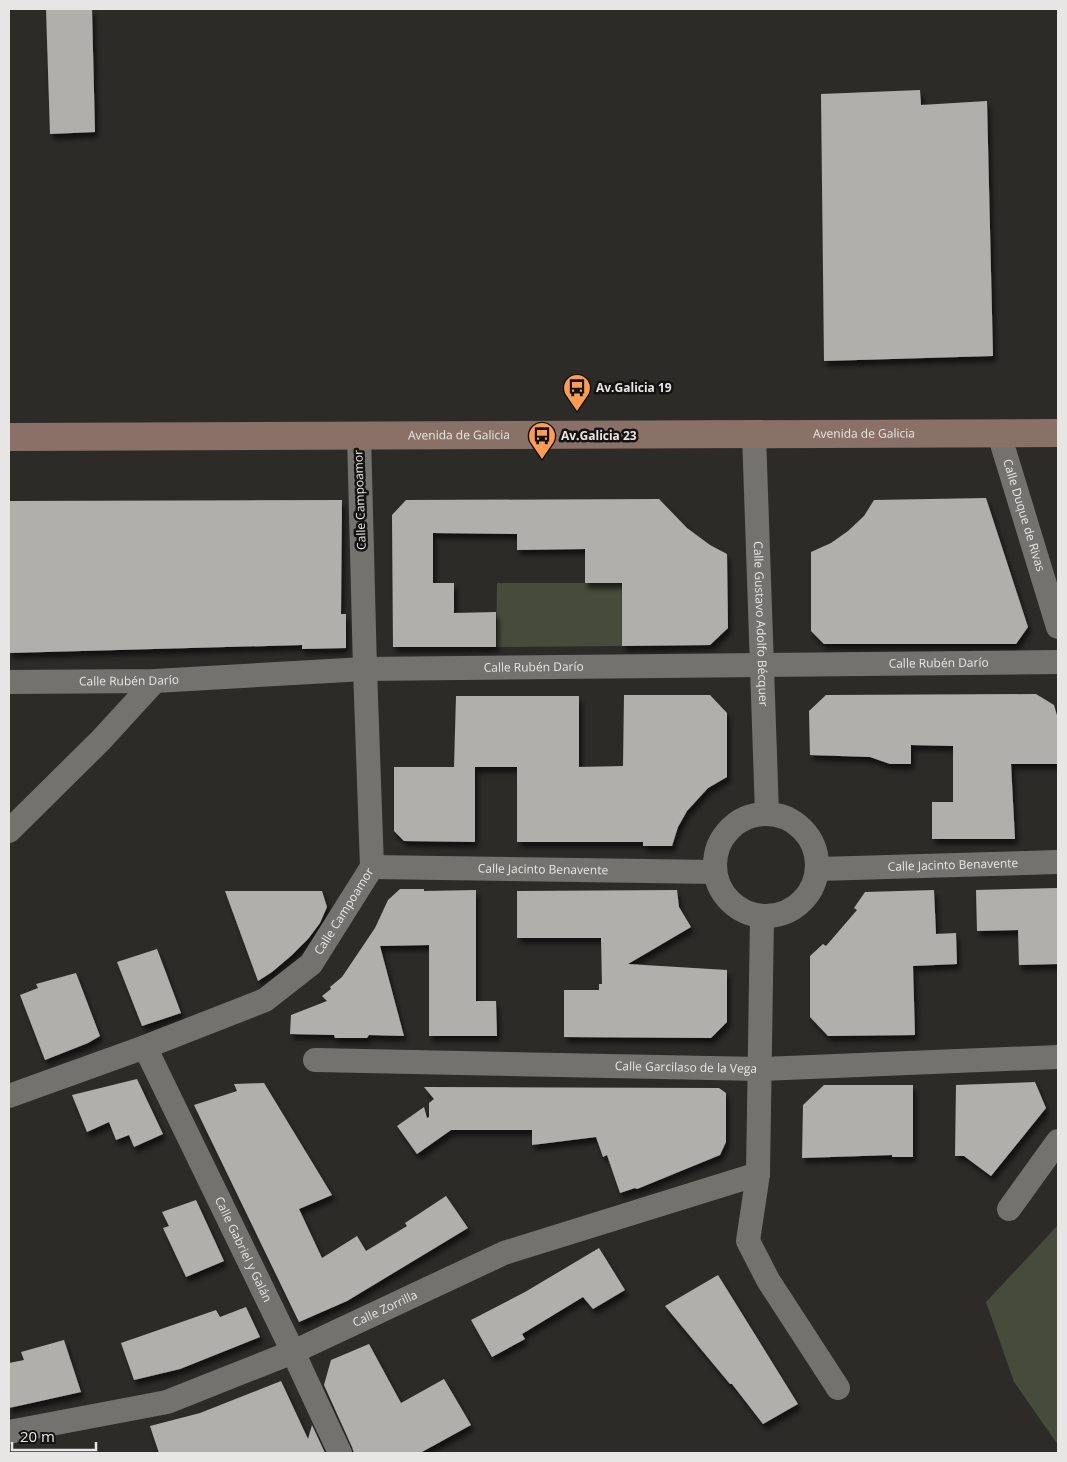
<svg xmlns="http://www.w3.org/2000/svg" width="1067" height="1462" viewBox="0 0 1067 1462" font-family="'Open Sans',sans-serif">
<defs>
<filter id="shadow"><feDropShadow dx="3" dy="5.5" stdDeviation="2.5" flood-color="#0009"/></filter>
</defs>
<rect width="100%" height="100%" fill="#2c2b28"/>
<!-- green -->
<g fill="#464b3b">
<polygon points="497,583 623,583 622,646 496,647"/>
<polygon points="1058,1225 1058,1445 1014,1382 986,1302"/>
</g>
<!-- building -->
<g fill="#b0afab" filter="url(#shadow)">
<polygon points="46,9 92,9 95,132 50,134"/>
<polygon points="920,90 921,105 987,101 993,356 824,361 821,94"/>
<polygon points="986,498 1028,627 1016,644 824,644 811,631 811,552 831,543 848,531 864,516 874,500"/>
<polygon points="659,499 687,528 710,545 727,554 728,628 710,645 622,646 622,583 585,583 585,549 517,550 517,534 433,533 433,583 454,583 454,613 496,612 496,647 393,647 392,515 406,500"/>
<polygon points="342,500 341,614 346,614 346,648 302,649 302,645 9,653 9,501"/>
<polygon points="1036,694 1054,705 1058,719 1058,764 1011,764 1015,839 932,839 932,802 953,802 953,746 911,745 911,764 890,764 870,757 810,755 809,711 826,695"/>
<polygon points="624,695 710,695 727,713 727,777 708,788 687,811 678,827 672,846 643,846 643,842 517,842 517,767 475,767 475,842 404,841 394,831 394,767 454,767 456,696 579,696 579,767 623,766"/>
<polygon points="1058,888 1058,964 1019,965 1018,930 977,931 976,890"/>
<polygon points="400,889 424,889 424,891 476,890 476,1001 496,1001 497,1036 429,1036 429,945 380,946 404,1036 369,1035 367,1038 335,1038 334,1035 290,1034 291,1015 327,1001 322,996 331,989 330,987 342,977 375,928 388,900"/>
<polygon points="677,890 679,907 691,927 628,964 727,970 727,1022 711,1038 564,1037 564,990 599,990 599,984 602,984 601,938 517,938 517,891"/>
<polygon points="934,890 936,934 956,933 957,964 913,966 915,1035 828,1036 810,1017 810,956 823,944 826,946 857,910 854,908 865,892"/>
<polygon points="225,891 322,891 327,907 320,923 308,939 292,955 272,972 258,981"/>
<polygon points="157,949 181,1013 142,1026 117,962"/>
<polygon points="76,973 100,1036 88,1043 45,1060 20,995 38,988 36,984"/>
<polygon points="137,1079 163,1134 134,1147 129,1135 116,1140 109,1122 87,1132 72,1095"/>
<polygon points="1035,1082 1046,1108 991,1176 964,1156 955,1156 956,1085"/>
<polygon points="264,1083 332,1195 299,1209 322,1258 357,1236 366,1251 407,1226 405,1223 446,1196 468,1228 347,1301 299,1322 194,1105 237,1091 234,1084"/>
<polygon points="824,1085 913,1085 913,1157 892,1157 892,1155 802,1158 803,1105"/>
<polygon points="424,1087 719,1088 726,1093 726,1142 720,1155 637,1189 635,1188 620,1193 607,1155 603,1157 596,1137 532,1145 532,1130 451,1130 417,1154 397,1126 424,1107 427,1118 429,1117 429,1103 434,1099"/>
<polygon points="196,1200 224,1261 186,1277 163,1228 169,1226 162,1212"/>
<polygon points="599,1248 625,1290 593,1309 583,1297 522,1334 525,1339 492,1357 471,1320 525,1292"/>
<polygon points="718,1275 798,1404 763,1424 732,1384 730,1384 665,1306"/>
<polygon points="246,1307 260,1337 180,1369 134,1380 121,1343 216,1310 220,1317"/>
<polygon points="64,1340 81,1392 9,1408 9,1363 24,1360 21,1352"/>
<polygon points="369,1344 401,1403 444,1379 471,1425 420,1453 354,1453 352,1447 324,1385 331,1360"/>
<polygon points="281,1381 308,1439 312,1425 325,1453 159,1453 150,1426 200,1413"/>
</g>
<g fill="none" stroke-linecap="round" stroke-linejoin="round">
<!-- street -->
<g stroke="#73726f" stroke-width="24">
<path id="s1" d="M 754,434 L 767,813"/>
<path id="s2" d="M 999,434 L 1058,627"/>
<path id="s3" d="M 9,682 L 155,681 L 365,669 L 1058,662"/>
<circle cx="766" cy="865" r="51"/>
<polyline points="9,831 101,740 155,681"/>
<path id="s4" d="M 372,867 L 715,872"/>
<path id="s5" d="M 818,869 L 1058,862"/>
<polyline points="762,916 758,1174 748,1241 768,1280 838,1388"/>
<path id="s6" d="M 145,1047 L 293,1352 L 340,1453"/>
<path id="s7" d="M 315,1060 L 760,1069 L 1058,1057"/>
<path id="s8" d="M 9,1096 L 145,1047 L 265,1000 L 311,964 L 372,867 L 365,669 L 359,435"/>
<polyline points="1009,1209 1058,1141"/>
<path id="s9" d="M 9,1432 L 167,1402 L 293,1352 L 504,1253 L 758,1174"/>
</g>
<!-- secondary -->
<path stroke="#8a7168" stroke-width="28" id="s10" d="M 9,437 L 1058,433"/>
</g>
<!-- icons -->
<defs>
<symbol id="bus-pin" viewBox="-11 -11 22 30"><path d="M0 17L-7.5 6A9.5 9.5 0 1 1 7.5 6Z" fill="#fd9c57" stroke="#141312"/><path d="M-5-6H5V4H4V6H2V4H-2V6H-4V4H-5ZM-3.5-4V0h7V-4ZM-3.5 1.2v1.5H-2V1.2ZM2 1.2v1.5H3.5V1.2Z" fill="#111"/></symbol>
</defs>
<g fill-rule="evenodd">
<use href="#bus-pin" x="561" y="372" width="32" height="43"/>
<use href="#bus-pin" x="526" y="420" width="32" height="43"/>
</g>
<g text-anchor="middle" stroke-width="5" stroke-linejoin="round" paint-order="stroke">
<!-- poi labels -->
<g font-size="12" font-weight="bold" fill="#e7e6e4" stroke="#141312" text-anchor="start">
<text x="596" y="392">Av.Galicia 19</text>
<text x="561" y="440">Av.Galicia 23</text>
</g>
<!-- street labels -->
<g font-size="12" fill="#e7e6e4" stroke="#141312">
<text dy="4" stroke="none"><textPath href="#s10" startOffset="855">Avenida de Galicia</textPath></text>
<text dy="4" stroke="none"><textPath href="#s10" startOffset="450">Avenida de Galicia</textPath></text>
<text transform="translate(360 500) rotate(-92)" y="4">Calle Campoamor</text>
<text dy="4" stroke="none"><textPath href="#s2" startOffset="85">Calle Duque de Rivas</textPath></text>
<text dy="4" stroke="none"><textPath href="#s1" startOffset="190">Calle Gustavo Adolfo Bécquer</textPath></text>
<text dy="4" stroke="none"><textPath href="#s3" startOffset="930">Calle Rubén Darío</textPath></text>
<text dy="4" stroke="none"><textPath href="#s3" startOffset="525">Calle Rubén Darío</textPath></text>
<text dy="4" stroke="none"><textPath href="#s3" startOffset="120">Calle Rubén Darío</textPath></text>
<text dy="4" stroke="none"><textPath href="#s5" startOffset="135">Calle Jacinto Benavente</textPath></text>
<text dy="4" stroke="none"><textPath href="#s4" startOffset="171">Calle Jacinto Benavente</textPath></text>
<text dy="4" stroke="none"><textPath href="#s8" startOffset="394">Calle Campoamor</textPath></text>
<text dy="4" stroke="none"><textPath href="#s7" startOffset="371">Calle Garcilaso de la Vega</textPath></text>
<text dy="4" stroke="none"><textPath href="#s6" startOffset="225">Calle Gabriel y Galán</textPath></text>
<text dy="4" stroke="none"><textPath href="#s9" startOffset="398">Calle Zorrilla</textPath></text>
</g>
</g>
<!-- border -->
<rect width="1067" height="1462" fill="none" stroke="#e7e6e4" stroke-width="20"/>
<!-- scale -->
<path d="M12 1442v8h84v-8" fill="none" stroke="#e7e6e4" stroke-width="2.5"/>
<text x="20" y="1442" font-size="15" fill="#e7e6e4" stroke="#141312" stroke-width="4" paint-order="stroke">20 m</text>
</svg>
